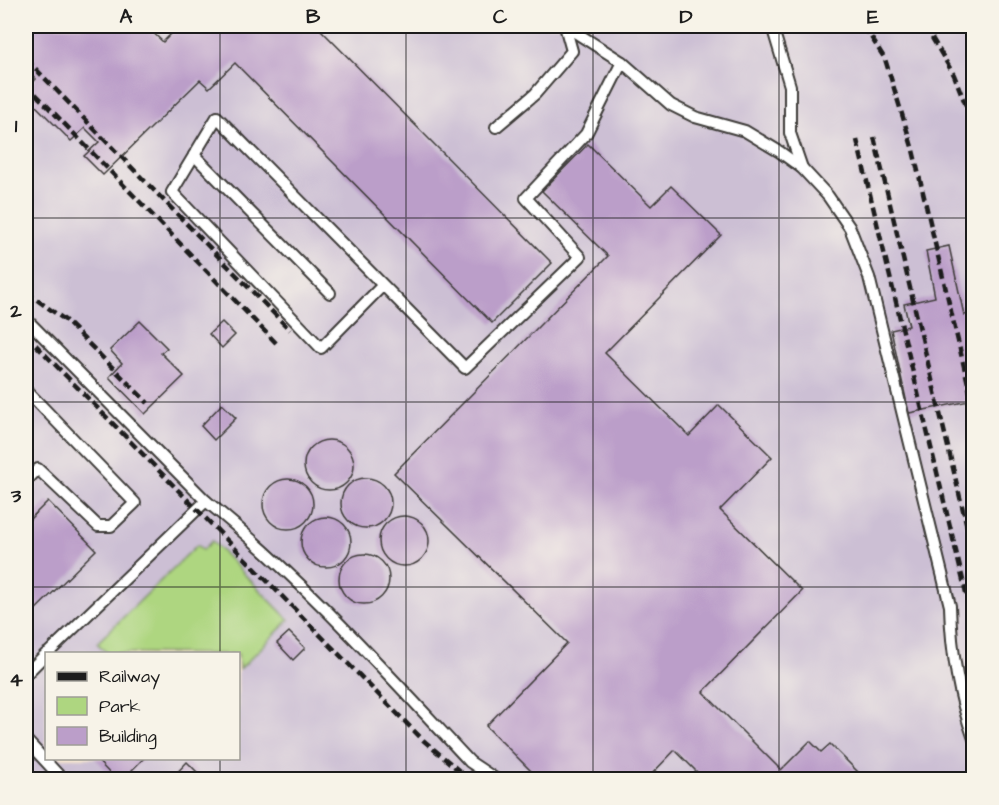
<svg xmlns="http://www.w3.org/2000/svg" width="999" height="805" viewBox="0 0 999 805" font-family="'Architects Daughter',sans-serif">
<rect width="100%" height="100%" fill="#f7f3e8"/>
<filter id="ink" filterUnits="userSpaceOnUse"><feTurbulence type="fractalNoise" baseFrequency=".0167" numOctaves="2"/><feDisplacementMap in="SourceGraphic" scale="12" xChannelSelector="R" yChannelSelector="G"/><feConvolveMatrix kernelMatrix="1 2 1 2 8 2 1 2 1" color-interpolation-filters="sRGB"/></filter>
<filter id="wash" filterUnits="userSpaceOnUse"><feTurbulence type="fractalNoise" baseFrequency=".008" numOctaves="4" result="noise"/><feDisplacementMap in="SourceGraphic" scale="24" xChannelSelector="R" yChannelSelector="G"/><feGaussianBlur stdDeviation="1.35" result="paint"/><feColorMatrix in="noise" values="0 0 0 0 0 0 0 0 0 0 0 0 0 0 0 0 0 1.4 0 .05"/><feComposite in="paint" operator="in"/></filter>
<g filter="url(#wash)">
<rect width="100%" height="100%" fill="#f4e5ce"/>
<!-- industrial -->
<path fill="#ccbfd4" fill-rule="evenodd" d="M 26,26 L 973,26 L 973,779 L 26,779 ZM 46,654 L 238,654 L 238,758 L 46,758 Z"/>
<!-- green -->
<polygon fill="#aed680" stroke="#65794e" stroke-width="1.5" points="212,541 289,620 239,670 238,654 107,653 97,643 197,545 203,550"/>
<g id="blocks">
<!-- building -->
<g fill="#bb9ec9">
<polygon points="26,26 146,26 163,42 179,26 317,26 552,263 492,323 235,63 209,88 200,80 103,175 84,156 99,142 85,128 71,141 26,96 26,90 36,79 26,68"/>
<polygon points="588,144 651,206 671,186 721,235 605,353 689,436 719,405 772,457 720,510 802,591 703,692 781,770 810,741 821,752 830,744 866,780 705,780 675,750 646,780 540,780 486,726 567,643 394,473 608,256 542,191"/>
<polygon points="949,246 964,315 974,313 974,400 909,413 891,330 909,326 904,304 935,297 926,251"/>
<polygon points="140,321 167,348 161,353 184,376 145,414 109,377 122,363 110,350"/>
<polygon points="222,322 235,335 222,348 209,334"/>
<polygon points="222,404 236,418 214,440 201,426"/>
<circle cx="329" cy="465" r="25"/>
<circle cx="366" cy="503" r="25"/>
<circle cx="288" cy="504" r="25"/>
<polygon points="48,501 96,550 26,619 26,523"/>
<circle cx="404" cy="541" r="25"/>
<circle cx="326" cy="542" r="25"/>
<circle cx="364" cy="579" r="25"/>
<polygon points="289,632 305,648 293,660 277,643"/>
<polygon points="95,758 144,758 122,780 116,780"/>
<polygon points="187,762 205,780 170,780"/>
</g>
</g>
</g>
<g filter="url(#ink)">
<use href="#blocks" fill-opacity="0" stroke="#3c3a37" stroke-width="1.5"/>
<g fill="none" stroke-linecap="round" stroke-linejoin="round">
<defs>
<g id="lane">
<polyline points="772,26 790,86 790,133 802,168"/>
<path d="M 567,27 L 622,62 L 671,105 L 695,117 L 745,131 L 780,152 L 802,168 L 828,196 L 850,228 L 869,277 L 950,606 C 951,649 959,697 974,739"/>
<polyline points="496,127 535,94 572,51 565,26"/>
<polyline points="194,155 330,293"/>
<polyline points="383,285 321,348 172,192 217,117 465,368 580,257 526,198 586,134 622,62"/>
<polyline points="26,319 206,501 47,654"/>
<polyline points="26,390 135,503 111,526 98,526 38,469 26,481"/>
<path d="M 206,501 C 303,579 386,672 470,762 L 497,780"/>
<polyline points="26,674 46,654"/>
<polyline points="26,740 63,780"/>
</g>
</defs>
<!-- lane casing -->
<use href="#lane" stroke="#3c3a37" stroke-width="14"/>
<!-- lane -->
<use href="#lane" stroke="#fff" stroke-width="10"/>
<!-- rail -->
<g stroke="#1c1c1c" stroke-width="4.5" stroke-dasharray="9 4.5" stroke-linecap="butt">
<polyline points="864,26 885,59 913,150 974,409"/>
<polyline points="925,26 954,75 974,126"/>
<polyline points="26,59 290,330"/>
<polyline points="26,84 278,345"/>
<polyline points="874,137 974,556"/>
<polyline points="857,140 974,626"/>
<polyline points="26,292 65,320 148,403"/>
<polyline points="26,335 423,740 470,780"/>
</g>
</g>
</g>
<!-- grid -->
<path fill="none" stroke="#1c1c1c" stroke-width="1.5" stroke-opacity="0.55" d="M 220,26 L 220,654M 406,26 L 406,780M 593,26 L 593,780M 779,26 L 779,780M 26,218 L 974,218M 26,402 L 974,402M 26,587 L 974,587M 220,758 L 220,780"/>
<!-- margin -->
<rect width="999" height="805" fill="none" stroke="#f7f3e8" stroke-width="66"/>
<!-- legend -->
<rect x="45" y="652" width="195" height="108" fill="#f7f3e8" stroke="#9f9d96" stroke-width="1.5"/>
<rect x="57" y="672" width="30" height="9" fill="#1c1c1c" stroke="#9f9d96" stroke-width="1.5"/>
<text x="99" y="682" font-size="18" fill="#1c1c1c">Railway</text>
<rect x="57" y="697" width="30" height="18" fill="#aed680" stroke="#9f9d96" stroke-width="1.5"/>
<text x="99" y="712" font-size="18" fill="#1c1c1c">Park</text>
<rect x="57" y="727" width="30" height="18" fill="#bb9ec9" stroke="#9f9d96" stroke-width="1.5"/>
<text x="99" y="742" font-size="18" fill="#1c1c1c">Building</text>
<rect x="33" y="33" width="933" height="739" fill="none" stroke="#1c1c1c" stroke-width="2"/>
<g font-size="20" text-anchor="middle" font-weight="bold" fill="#1c1c1c">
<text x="126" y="23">A</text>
<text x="313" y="23">B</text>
<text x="500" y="23">C</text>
<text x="686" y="23">D</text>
<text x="873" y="23">E</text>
<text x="16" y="132">1</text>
<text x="16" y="317">2</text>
<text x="16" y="502">3</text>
<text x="16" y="686">4</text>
</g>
</svg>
